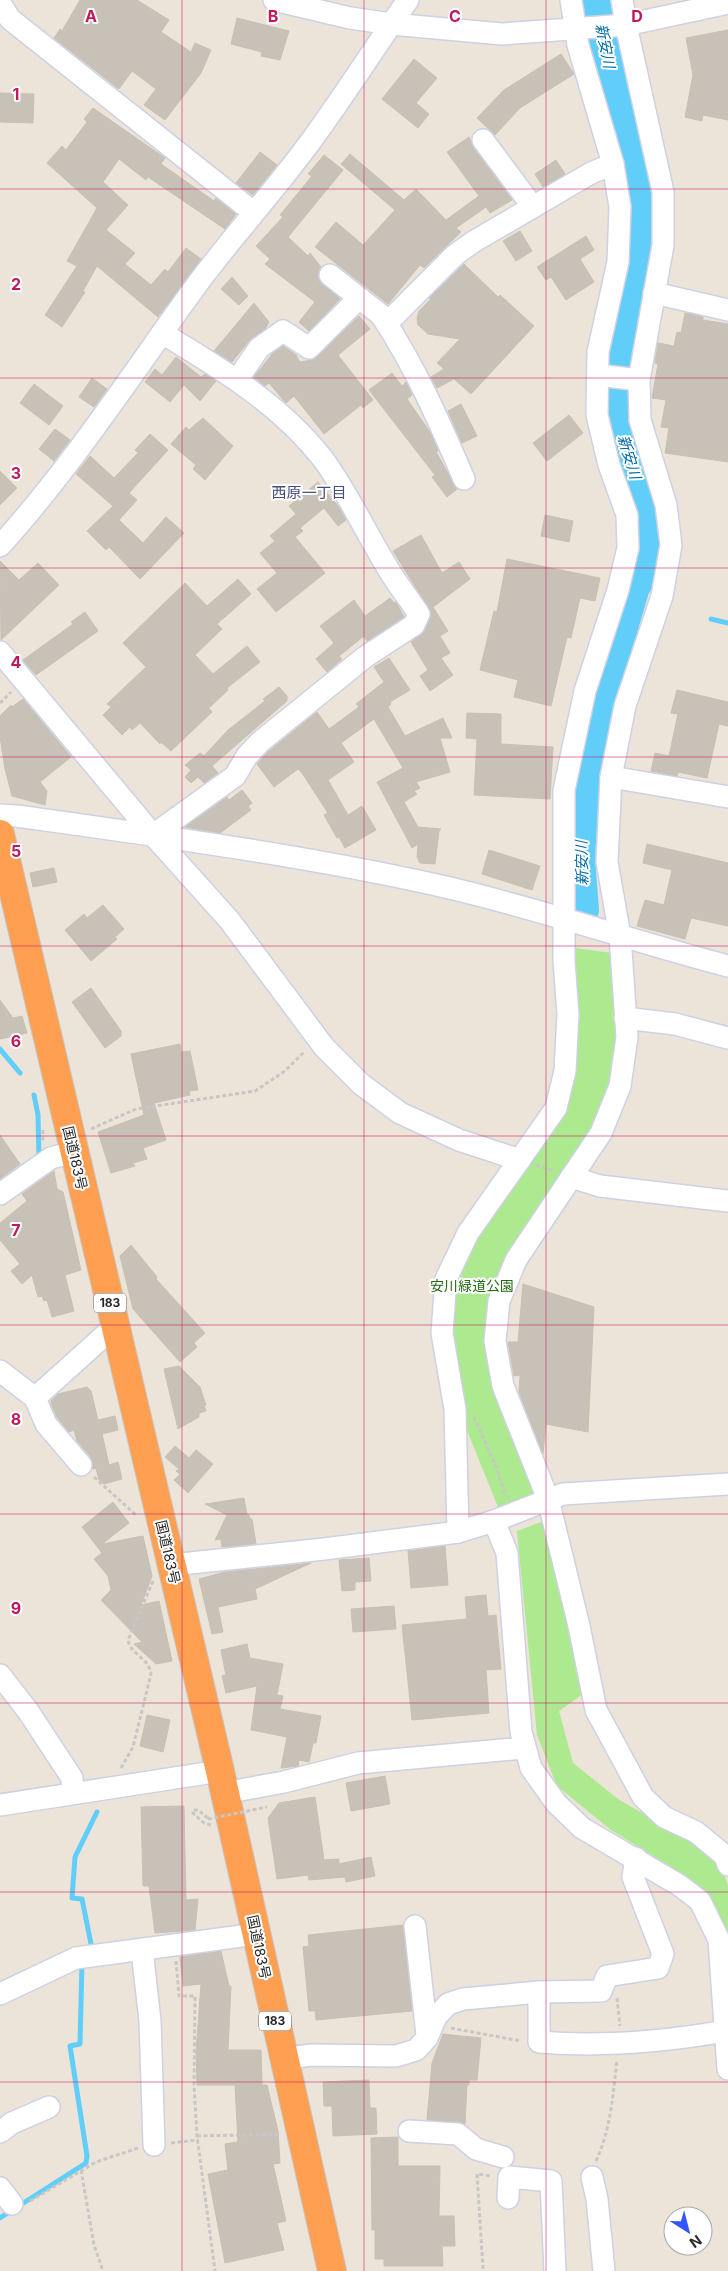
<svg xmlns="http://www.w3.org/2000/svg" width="728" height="2271" viewBox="0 0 728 2271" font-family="Inter,'Noto Sans JP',sans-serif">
<rect width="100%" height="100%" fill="#ece4d8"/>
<!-- green -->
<g fill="#ace98f">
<polygon points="568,947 612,953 618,1024 612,1084 590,1135 524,1230 488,1346 539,1493 500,1512 464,1423 449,1340 449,1279 559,1111"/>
<polygon points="544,1521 583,1694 559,1711 573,1763 618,1799 717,1857 728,1885 728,1994 714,1913 670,1866 611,1830 557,1786 537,1735 517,1531"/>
</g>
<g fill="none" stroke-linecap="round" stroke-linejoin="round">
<!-- stream -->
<g stroke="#60cef9" stroke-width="5">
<polyline points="648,567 657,575"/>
<polyline points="711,619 728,623"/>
<polyline points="0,1049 20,1073"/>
<polyline points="34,1095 38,1115 39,1159"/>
<polyline points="92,1949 82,1899 72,1898 75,1857 97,1812"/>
<polyline points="0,2218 86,2163 87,2156 70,2046 80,2044 82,1963"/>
</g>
<!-- river -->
<polyline stroke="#60cef9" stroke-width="30" points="584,910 580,859 586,768 603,695 635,587 648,567 652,530 615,411 616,358 625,335 640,260 640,193 605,51 597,0"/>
</g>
<!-- building -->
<g fill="#c7c1b8" stroke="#c8c0b2">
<polygon points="80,0 137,0 169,20 161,32 191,52 195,43 211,50 201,73 165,120 144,105 156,89 132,71 119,89 54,38 60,29 62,31"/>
<polygon points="237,18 289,31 280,60 261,56 262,52 231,44"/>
<polygon points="728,30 728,120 703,115 702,121 685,117 693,75 686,38"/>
<polygon points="561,54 574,74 520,108 495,135 477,118 504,90"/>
<polygon points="414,59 437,78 416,103 429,114 418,128 382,99"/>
<polygon points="0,93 34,94 33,123 0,122"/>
<polygon points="93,108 165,158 161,164 214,201 216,198 236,214 225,229 148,177 146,180 119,159 103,182 128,205 106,230 135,253 125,264 151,285 165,269 168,272 186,248 201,259 158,317 97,266 83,291 85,292 62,327 45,315 77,266 67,261 97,208 47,163 62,146 66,150 87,122 84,119"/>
<polygon points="469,137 473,147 512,200 490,213 486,207 456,228 461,232 424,268 420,265 388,304 315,247 336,222 363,245 395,210 341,164 350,154 404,200 416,189 446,220 479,196 447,152"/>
<polygon points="260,152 277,165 253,195 236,183"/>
<polygon points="324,155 343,170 288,237 308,256 310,253 321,267 318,273 319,280 340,299 309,331 299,322 315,302 265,264 270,259 256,246 283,217 280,215 312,176 308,174"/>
<polygon points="556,160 565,174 543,187 535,174"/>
<polygon points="520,231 532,251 516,261 503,241"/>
<polygon points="586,236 594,250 580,259 594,282 566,300 551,277 546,280 537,267"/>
<polygon points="464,264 498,297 500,295 534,326 471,394 454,379 437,388 431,377 444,369 437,363 460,339 428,334 418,325 417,318 419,311 431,299 429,298"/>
<polygon points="232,277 248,296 239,305 221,289"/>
<polygon points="254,303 269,322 265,329 249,341 232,362 214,351"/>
<polygon points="685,313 703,317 703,320 728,324 728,462 665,453 669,428 661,427 666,400 652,398 658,364 655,363 658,343 674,346 677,332 681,333"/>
<polygon points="359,316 370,329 338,355 373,400 363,408 361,405 324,434 294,396 286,403 269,383 265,386 254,377 273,353 283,346 296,355 300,362 313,360"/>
<polygon points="176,357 201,377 205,374 216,381 200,401 184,385 170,402 145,382 155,369 162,375"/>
<polygon points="392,373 402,386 406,382 412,395 407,399 430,432 438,451 436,452 457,489 447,497 432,477 435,475 369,390"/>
<polygon points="92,378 107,389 94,407 79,397"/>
<polygon points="34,384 63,406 49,425 20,403"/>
<polygon points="461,404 477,436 462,443 448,411"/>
<polygon points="569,415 583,433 547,461 533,443"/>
<polygon points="203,418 233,446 205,480 193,469 196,465 171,444 186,427 189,430"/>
<polygon points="55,429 70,440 54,461 39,449"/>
<polygon points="150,434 168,450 129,493 137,500 119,520 143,543 166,517 184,533 140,579 109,547 106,550 87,531 113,506 76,474 90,456 114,478 138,453 135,450"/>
<polygon points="0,471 17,488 0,505"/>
<polygon points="318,482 338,506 346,520 338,526 324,508 300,528 303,531 295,537 325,573 276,612 257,589 277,573 260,553 275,541 270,536 296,514 289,506"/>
<polygon points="545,515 573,521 569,542 541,536"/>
<polygon points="421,535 442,573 459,562 470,579 433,607 448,631 440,636 450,653 441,658 453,675 430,691 420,676 428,670 411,642 425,631 431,612 393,551"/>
<polygon points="507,559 600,578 595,601 580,598 571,638 567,637 551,706 514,697 518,680 480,670 494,611 497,612"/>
<polygon points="0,561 19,580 38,563 59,585 1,640"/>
<polygon points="238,579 251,594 217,624 222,629 195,655 213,674 247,646 260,662 227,688 228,690 209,708 212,712 171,751 161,742 160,744 140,723 132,730 130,727 122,735 103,715 111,707 107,704 146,667 123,643 185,583 207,606"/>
<polygon points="390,598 394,603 396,602 404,617 367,641 364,636 339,656 342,659 327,672 316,659 334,643 320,626 354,600 365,616"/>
<polygon points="85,612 98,631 36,675 23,660 73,624 71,622"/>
<polygon points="389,658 410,690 390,702 391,704 388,707 405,736 443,718 452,738 440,738 450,772 416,782 420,788 414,791 417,794 404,802 418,827 441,829 439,831 435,864 420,863 417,857 418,844 412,848 377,782 403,768 374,719 341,743 354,762 328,780 348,815 362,806 376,830 345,848 339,837 337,838 324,815 328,813 302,773 298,769 274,787 257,764 269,751 317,712 329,729 359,707 356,704 384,682 374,667"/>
<polygon points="279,687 287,696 287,701 212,766 218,773 204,783 198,777 191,783 185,777 191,770 185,765 200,753 204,756 228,730 265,701 263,699"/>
<polygon points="677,690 728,702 728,726 719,724 707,778 678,772 677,776 651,771 655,753 669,756 678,714 671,713"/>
<polygon points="23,699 71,757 40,782 47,791 45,805 12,796 5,769 0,737 0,716 11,705 12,707"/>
<polygon points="467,713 501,714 501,744 553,747 550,799 474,795 477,739 466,738"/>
<polygon points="242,790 252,803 248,806 251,810 220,833 185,827 227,797 229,800"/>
<polygon points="647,844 728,863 728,926 691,918 685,939 637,926 645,900 664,905 672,870 643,863"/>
<polygon points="489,850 540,866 532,890 482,874"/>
<polygon points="54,868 57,882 33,887 30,873"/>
<polygon points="103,905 124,929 115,937 117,939 91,961 65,930 84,914 87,918"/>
<polygon points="91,988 121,1031 121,1036 105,1048 72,1002"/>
<polygon points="0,1000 13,1018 22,1016 27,1033 0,1039"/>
<polygon points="180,1044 181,1052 190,1051 198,1090 189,1091 190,1095 154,1103 166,1140 143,1148 147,1159 133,1163 135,1166 111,1173 98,1132 144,1115 131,1054"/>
<polygon points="0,1135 20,1164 0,1179"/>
<polygon points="54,1171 57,1189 63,1192 81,1270 65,1275 74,1311 52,1317 47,1300 44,1301 42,1296 38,1297 32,1275 22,1284 11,1271 20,1264 0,1240 0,1223 27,1201 22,1194"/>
<polygon points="131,1245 157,1277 156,1279 205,1333 194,1343 197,1347 180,1362 133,1309 120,1256"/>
<polygon points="523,1284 594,1307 588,1432 546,1424 543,1454 519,1392 520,1375 514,1376 508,1342 518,1342"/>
<polygon points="179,1366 200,1387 206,1405 204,1405 206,1411 199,1413 199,1417 178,1429 164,1369"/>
<polygon points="87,1387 91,1391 98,1420 115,1416 118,1430 102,1434 109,1465 118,1462 122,1479 104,1484 99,1480 96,1468 93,1469 91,1457 77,1441 74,1430 69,1432 57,1417 52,1406 51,1401 58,1394"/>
<polygon points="175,1446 189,1458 196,1450 213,1464 188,1493 174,1480 180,1474 176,1471 179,1469 165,1457"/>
<polygon points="244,1498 247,1515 249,1515 250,1519 252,1519 256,1544 222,1547 221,1539 215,1540 227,1515 205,1504"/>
<polygon points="113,1502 129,1523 102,1544 143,1536 152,1576 141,1605 159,1601 172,1661 156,1664 134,1644 142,1642 101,1600 111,1590 108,1576 94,1559 102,1553 82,1527"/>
<polygon points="445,1546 448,1585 411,1588 408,1551"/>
<polygon points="369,1558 371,1581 355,1582 355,1590 342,1591 339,1560"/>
<polygon points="311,1563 255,1589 257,1599 218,1607 223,1632 212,1634 199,1579 225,1572"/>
<polygon points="486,1595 488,1616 496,1615 501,1669 486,1670 489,1713 412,1720 402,1625 467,1619 465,1597"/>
<polygon points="394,1606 396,1629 353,1632 351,1609"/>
<polygon points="247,1644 250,1658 283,1664 277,1695 283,1696 280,1709 321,1716 316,1743 313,1743 309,1762 299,1760 298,1766 281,1768 287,1737 251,1730 257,1686 226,1693 222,1676 226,1675 221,1650"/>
<polygon points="147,1715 170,1720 163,1752 140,1746"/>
<polygon points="385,1776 390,1804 351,1811 346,1783"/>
<polygon points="315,1797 324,1860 339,1859 339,1864 371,1857 375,1876 346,1882 345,1877 309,1880 308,1875 277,1879 268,1818 279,1803"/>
<polygon points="184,1806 186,1900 198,1899 195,1930 155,1933 149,1886 143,1886 141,1807"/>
<polygon points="403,1925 412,2011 316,2020 315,2011 309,2011 303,1947 309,1946 308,1935"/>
<polygon points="221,1951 229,1986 231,1986 228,2050 261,2050 262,2085 267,2085 278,2131 280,2163 273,2164 286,2221 277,2223 284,2250 225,2263 208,2174 228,2170 225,2144 238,2142 235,2085 197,2085 196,2053 201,1984 183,1986 180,1957"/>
<polygon points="443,2034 481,2038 477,2080 469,2080 469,2085 467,2085 465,2124 427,2120 432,2063"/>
<polygon points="369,2080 370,2108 376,2108 377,2134 333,2136 332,2106 324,2106 323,2082"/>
<polygon points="398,2137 398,2166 440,2166 439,2216 454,2216 455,2246 442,2246 443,2266 384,2266 384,2259 375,2259 375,2230 372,2230 371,2138"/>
</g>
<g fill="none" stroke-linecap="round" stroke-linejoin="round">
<defs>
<g id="minor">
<polyline points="274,0 350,18 391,24 502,34 626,25 728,3"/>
<polyline points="622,0 626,25 663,192 663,245 639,380 640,420 666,505 671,545 662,596 625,706 611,777 607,862 620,936 627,1037 620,1086 601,1133 516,1260 499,1301 495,1341 503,1386 548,1499 579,1626 596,1710 643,1797 664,1817 696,1832 725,1856 728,1865"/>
<polyline points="0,3 10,19 253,212"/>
<polyline points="483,140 533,207"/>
<path d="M 330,275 L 381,315 C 416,368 439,421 464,479"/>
<polyline points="654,293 728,310"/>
<polyline points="387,323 455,255 473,242 591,173 613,164"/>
<polyline points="598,375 639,380"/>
<polyline points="237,380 259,348 283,331 309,348 359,298"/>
<path d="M 0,546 C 74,464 133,372 198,283 C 236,232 279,186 316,134 C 348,90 377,44 408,0"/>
<polyline points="0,652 153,835 230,921 324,1047 361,1084 400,1113 459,1140 520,1160"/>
<polyline points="611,777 728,797"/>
<path d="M 0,815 L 17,816 C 159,836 302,855 441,886 C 538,908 632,941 728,966"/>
<path d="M 153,835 L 235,776 L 247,756 L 260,742 L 365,657 L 414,625 L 419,614 C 407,596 393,579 383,560 C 363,527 346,490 323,459 C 280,404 220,368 162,333"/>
<polyline points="625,1018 675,1024 728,1038"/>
<polyline points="571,1177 600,1186 728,1201"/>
<polyline points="0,1194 51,1158 73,1152"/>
<polyline points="0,1371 35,1398"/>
<polyline points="81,1465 46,1424 35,1398 115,1326"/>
<polyline points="494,1521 507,1553 521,1732 531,1768 556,1803 582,1828 679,1885 700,1901 719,1940 728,2069"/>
<polyline points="458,1532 455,1409 442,1333 446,1279 468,1233 556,1108 565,1071 568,1014 564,961 564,790 585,691 618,590 628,548 627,515 609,465 597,415 598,352 618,262 620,207 613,164 578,45 571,0"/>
<polyline points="171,1565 324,1549 458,1532 494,1521 563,1494 728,1484"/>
<polyline points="0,1675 28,1711 72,1778 73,1793"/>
<polyline points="224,1793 284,1782 358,1763 524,1748"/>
<polyline points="0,1805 220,1771"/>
<polyline points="415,1926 427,2035"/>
<polyline points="142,1950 150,2021 154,2145"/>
<path d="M 539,1992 L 539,2042 C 602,2047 663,2042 725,2031"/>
<polyline points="0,1994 76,1958 257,1934"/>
<polyline points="283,2059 311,2055 396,2056 416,2050 427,2038 436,2017 448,2004 463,1999 539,1992 601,1991 607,1976 658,1968 663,1954 633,1877 636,1858"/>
<polyline points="409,2131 458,2134 476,2149 503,2157"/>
<polyline points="0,2132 12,2123 49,2107"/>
<polyline points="592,2177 597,2199 604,2271"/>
<polyline points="0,2188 12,2204"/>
<polyline points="508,2198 509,2177 551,2181 555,2271"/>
</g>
<polyline id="highway" points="0,834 220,1771 332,2271"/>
</defs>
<!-- minor casing -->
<use href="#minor" stroke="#cdd1e3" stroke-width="24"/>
<!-- highway casing -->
<use href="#highway" stroke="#c7c7c7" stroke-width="30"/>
<!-- path -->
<g stroke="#c7c7c7" stroke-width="3" stroke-dasharray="4 2.5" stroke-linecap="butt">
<polyline points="0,703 11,692"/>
<polyline points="91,1129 136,1109 255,1091 285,1071 305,1051"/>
<polyline points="43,1130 43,1142"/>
<polyline points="536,1165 554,1171"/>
<polyline points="474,1417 496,1467 506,1497"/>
<polyline points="94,1477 137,1516"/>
<path d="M 121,1768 L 133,1747 L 151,1674 C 150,1659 130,1654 128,1640 L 153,1581"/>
<polyline points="208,1818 198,1810 193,1810 193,1813 204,1823 211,1825"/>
<polyline points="176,1961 179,1996 195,1996 194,2085 197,2136 215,2271"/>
<polyline points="617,1998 620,2026"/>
<polyline points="451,2028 521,2041"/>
<polyline points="197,2136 281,2134"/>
<polyline points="171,2143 198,2140"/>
<path d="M 596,2161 C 611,2129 613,2094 617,2060"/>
<polyline points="81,2170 94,2245 103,2271"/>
<polyline points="30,2201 96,2162 138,2148"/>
<polyline points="483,2269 477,2174 491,2176"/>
</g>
<!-- minor -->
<use href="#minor" stroke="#fff" stroke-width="21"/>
<!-- highway -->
<use href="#highway" stroke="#ff9f51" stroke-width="28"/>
<!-- path-bridge -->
<polyline stroke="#c7c7c7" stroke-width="3" stroke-dasharray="4 2.5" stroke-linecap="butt" points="208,1819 267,1807"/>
</g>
<!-- grid -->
<path fill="none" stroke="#c2185b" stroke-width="1" stroke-opacity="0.55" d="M 182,0 L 182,2271M 364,0 L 364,2271M 546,0 L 546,2271M 0,189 L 728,189M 0,378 L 728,378M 0,568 L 728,568M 0,757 L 728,757M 0,946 L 728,946M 0,1136 L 728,1136M 0,1325 L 728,1325M 0,1514 L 728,1514M 0,1703 L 728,1703M 0,1892 L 728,1892M 0,2082 L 728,2082"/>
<g text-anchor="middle" stroke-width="4" stroke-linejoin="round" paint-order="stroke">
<!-- shield labels -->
<g fill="#fff" stroke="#686868" stroke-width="1">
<rect x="94" y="1293.5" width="32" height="19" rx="4"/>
<rect x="259" y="2011.5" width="32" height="19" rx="4"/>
</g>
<g font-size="12" font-weight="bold" fill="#282828">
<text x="110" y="1307">183</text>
<text x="275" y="2025">183</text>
</g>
<!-- street labels -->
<g font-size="14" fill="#282828" stroke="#fff">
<text transform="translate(75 1158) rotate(77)" y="5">国道183号</text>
<text transform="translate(168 1552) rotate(77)" y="5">国道183号</text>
<text transform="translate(259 1947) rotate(78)" y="5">国道183号</text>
</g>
<!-- park labels -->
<g font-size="14" fill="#236b13" stroke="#fff">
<text x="472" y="1291">安川緑道公園</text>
</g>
<!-- water labels -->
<g font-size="15" font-style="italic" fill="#0169a3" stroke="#fff">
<text transform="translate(605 46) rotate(79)" y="5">新安川</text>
<text transform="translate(629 457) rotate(73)" y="5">新安川</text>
<text transform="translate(582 863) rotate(-91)" y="5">新安川</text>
</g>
<!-- neighbourhood labels -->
<g font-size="15" fill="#454e7d" stroke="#fff">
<text x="309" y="498">西原一丁目</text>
</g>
</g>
<g font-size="16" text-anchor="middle" font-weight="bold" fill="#c2185b" stroke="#fff" stroke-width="4" stroke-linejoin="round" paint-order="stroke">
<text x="91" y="22">A</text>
<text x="273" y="22">B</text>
<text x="455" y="22">C</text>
<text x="637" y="22">D</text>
<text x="16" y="100">1</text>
<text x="16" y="290">2</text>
<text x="16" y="479">3</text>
<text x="16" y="668">4</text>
<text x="16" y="857">5</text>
<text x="16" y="1047">6</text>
<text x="16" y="1236">7</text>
<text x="16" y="1425">8</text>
<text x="16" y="1614">9</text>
</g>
<!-- north arrow -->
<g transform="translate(688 2231) rotate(144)"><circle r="24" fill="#ffffff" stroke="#a9a9a9"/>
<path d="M0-4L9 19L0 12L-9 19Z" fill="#3355ff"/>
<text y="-8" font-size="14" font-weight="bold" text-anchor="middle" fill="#282828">N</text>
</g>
</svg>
